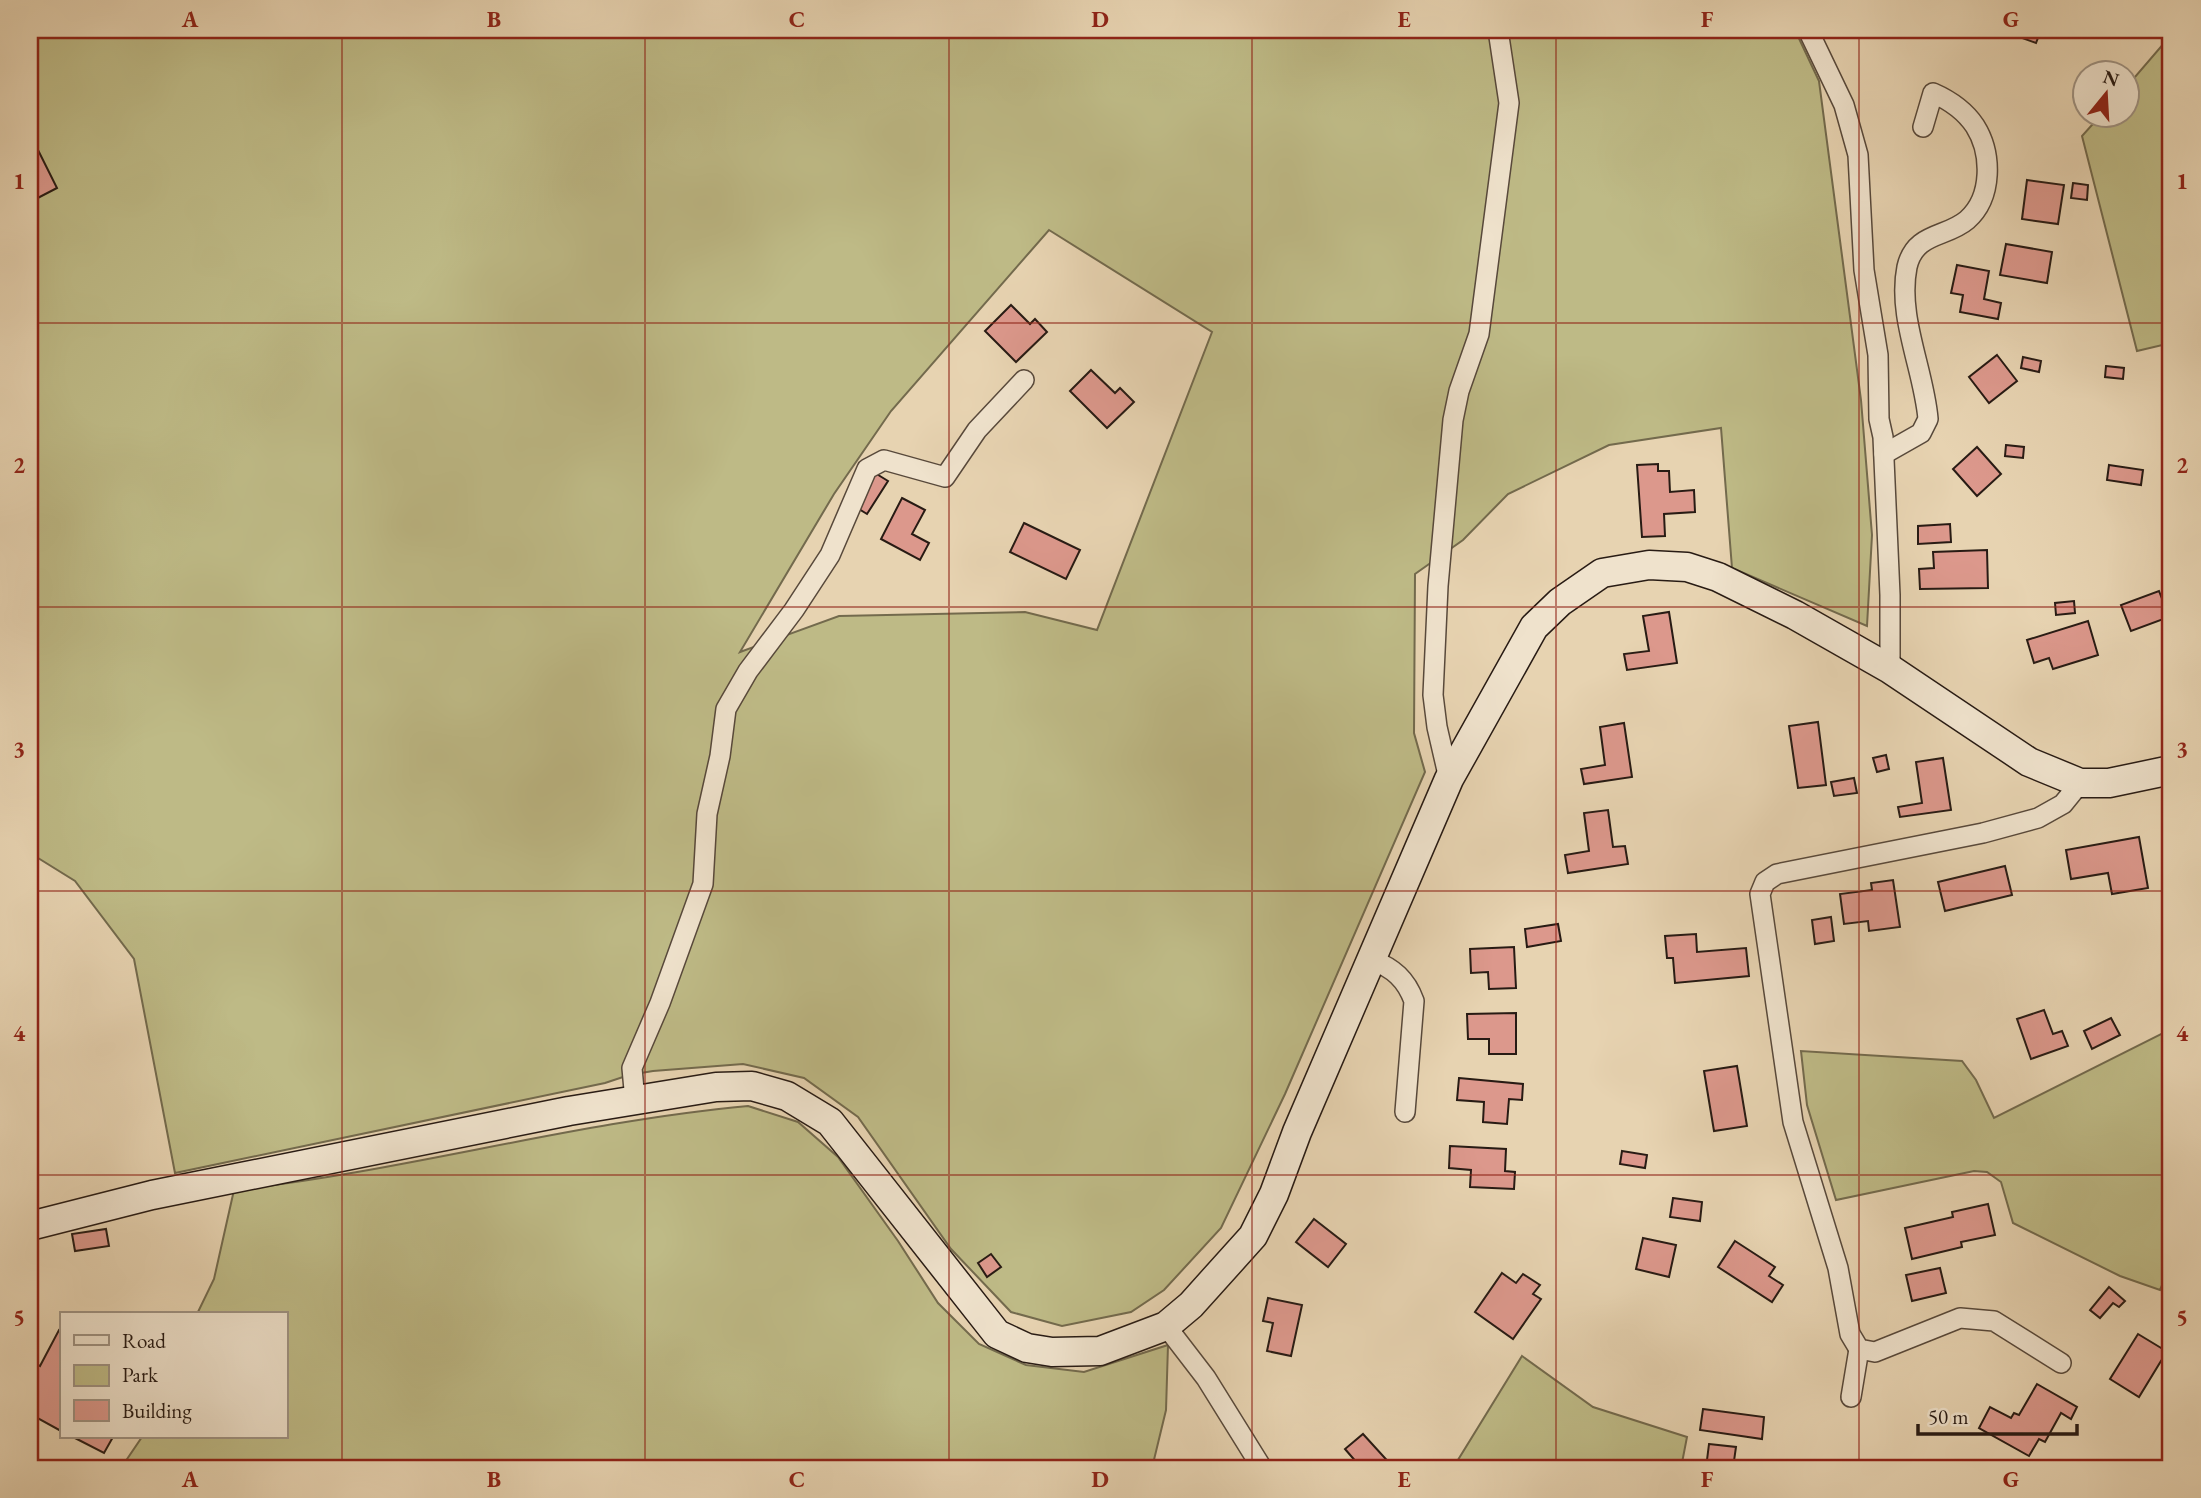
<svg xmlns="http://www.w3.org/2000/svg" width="2201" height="1498" viewBox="0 0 2201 1498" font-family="'EB Garamond',serif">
<rect width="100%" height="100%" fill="#e7d3b1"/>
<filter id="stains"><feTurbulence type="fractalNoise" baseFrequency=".00286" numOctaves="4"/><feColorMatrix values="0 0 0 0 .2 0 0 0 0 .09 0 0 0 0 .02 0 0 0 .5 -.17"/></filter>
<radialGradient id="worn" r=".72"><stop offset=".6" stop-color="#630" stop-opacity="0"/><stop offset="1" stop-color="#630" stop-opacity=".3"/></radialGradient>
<!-- green -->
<g fill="#beba86" stroke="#736a4d" stroke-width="2" fill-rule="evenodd">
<path d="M 30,30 L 1795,30 L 1819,81 L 1861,400 L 1872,535 L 1867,626 L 1732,568 L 1721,428 L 1609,445 L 1508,494 L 1463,540 L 1415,574 L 1414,733 L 1425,772 L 1285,1094 L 1221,1228 L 1164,1290 L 1131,1312 L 1062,1326 L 1011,1312 L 951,1249 L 858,1117 L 804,1078 L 743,1064 L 653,1071 L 629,1075 L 605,1083 L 175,1173 L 134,959 L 75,881 L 30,853 ZM 1049,230 L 1212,332 L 1097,630 L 1025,612 L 839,616 L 740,652 L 834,494 L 891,411 Z"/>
<polygon points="2171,35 2171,343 2137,351 2082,136 2100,116 2128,116 2128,85"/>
<polygon points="2171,1029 2171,1264 2160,1290 2120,1276 2013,1223 2001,1182 1987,1172 1974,1171 1836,1200 1807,1105 1801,1051 1962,1061 1976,1080 1994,1118"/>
<path d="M 748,1106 L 798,1122 L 838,1157 L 898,1241 L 938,1303 L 979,1344 L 1026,1365 L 1084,1372 L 1168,1345 L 1166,1410 L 1152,1468 L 121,1468 L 142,1437 L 285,1437 L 285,1314 L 197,1314 L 214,1279 L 234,1190 C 406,1171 574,1122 748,1106 Z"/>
<polygon points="1522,1356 1593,1407 1687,1437 1681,1468 1453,1468"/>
</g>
<!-- building -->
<g fill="#dc988c" stroke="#281b14" stroke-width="2">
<polygon points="2000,30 2041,30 2036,43"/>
<polygon points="38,150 57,188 30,202 30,154"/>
<polygon points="2027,180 2064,185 2058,224 2022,219"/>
<polygon points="2073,183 2088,185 2087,200 2071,198"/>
<polygon points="2006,244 2052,252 2047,283 2000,275"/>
<polygon points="1957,265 1989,271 1984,299 2001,303 1998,319 1960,312 1963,295 1951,293"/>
<polygon points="1011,305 1030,324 1035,319 1047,332 1016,362 985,331"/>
<polygon points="1997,355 2017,381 1989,403 1969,377"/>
<polygon points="2023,357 2041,361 2039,372 2021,368"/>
<polygon points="2106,366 2124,368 2123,379 2105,377"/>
<polygon points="1091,370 1115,393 1120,388 1134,402 1107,428 1070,391"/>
<polygon points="2006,445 2024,447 2023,458 2005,456"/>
<polygon points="1977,447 2001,474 1977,496 1953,469"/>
<polygon points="1658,464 1658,471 1669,471 1670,492 1694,490 1695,512 1664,514 1665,536 1642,537 1637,465"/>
<polygon points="2109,465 2143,470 2141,485 2107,480"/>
<polygon points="875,473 888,481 867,514 854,506"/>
<polygon points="902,498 925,510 912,534 929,543 920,560 881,539"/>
<polygon points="1024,523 1080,550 1066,579 1010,552"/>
<polygon points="1950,524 1951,542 1918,544 1918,526"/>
<polygon points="1987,550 1988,588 1920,589 1919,569 1934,568 1933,552"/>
<polygon points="2159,591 2169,617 2131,631 2121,605"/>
<polygon points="2074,601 2075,613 2056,615 2055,603"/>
<polygon points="1669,612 1677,663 1627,670 1624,654 1649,651 1643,616"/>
<polygon points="2088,621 2098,655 2053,669 2049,658 2034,663 2027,640"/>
<polygon points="1818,722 1826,785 1798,788 1789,726"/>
<polygon points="1624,723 1632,777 1584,784 1581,769 1605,765 1600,727"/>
<polygon points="1886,755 1889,769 1877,772 1873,758"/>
<polygon points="1943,758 1951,810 1900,817 1898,807 1922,803 1916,762"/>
<polygon points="1854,778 1857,793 1834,796 1831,782"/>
<polygon points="1608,810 1613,847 1625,846 1628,864 1568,873 1565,855 1589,851 1584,813"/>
<polygon points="2139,837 2148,888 2112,894 2108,873 2071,879 2066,850"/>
<polygon points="2005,866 2012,895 1945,911 1938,882"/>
<polygon points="1893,880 1900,927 1869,931 1868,921 1844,924 1840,894 1872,890 1871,883"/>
<polygon points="1831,917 1834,941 1815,944 1812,920"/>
<polygon points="1558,924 1561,941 1527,947 1525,929"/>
<polygon points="1696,934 1697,952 1746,948 1749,976 1675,983 1673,958 1667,958 1665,936"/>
<polygon points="1514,947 1516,988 1489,989 1488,972 1471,973 1470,949"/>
<polygon points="2044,1010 2053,1034 2062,1031 2068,1046 2031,1059 2017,1019"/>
<polygon points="1516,1013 1516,1054 1489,1054 1489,1039 1468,1039 1467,1014"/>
<polygon points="2111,1018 2120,1035 2092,1049 2084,1031"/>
<polygon points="1737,1066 1747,1126 1714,1131 1704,1071"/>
<polygon points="1459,1078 1523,1084 1522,1100 1509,1099 1507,1124 1483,1122 1484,1102 1457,1100"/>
<polygon points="1450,1146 1506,1149 1505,1171 1515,1172 1514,1189 1470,1187 1471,1170 1449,1168"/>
<polygon points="1622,1151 1647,1155 1645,1168 1620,1164"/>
<polygon points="1673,1198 1702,1202 1700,1221 1670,1217"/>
<polygon points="1988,1204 1995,1235 1961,1242 1962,1247 1912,1259 1905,1228 1953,1217 1952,1212"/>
<polygon points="1314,1219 1346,1244 1328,1267 1296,1242"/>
<polygon points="106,1229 109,1246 75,1251 72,1234"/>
<polygon points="1643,1238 1676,1245 1669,1277 1636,1269"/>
<polygon points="1735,1241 1775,1267 1769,1276 1783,1285 1772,1302 1718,1267"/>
<polygon points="991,1254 1001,1267 987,1277 978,1263"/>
<polygon points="1940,1268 1946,1293 1912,1301 1906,1275"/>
<polygon points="1502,1273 1516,1283 1523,1274 1540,1285 1533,1294 1541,1299 1513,1339 1475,1312"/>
<polygon points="2109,1287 2125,1301 2119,1307 2113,1303 2100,1318 2090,1310"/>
<polygon points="1268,1298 1302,1305 1291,1356 1267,1351 1273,1323 1263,1321"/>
<polygon points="59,1330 61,1331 61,1431 30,1414 30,1360 40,1366"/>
<polygon points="2138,1334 2171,1354 2170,1367 2161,1361 2139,1397 2110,1379"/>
<polygon points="2037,1384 2077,1407 2071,1419 2061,1413 2045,1442 2039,1439 2029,1456 1979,1428 1990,1407 2011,1418 2014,1413 2019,1415"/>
<polygon points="1703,1409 1764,1417 1762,1439 1700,1430"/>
<polygon points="1363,1434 1394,1468 1354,1468 1358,1464 1345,1449"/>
<polygon points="73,1437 113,1437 104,1453"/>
<polygon points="1709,1444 1736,1447 1733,1468 1706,1468"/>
</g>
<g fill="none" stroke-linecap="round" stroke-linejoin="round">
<defs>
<g id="street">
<polyline points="1808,30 1844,105 1858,155 1864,270 1878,355 1879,419 1883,437 1890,595 1890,669"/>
<path d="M 1884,454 L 1921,433 L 1928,419 C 1924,370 1897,317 1907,267 C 1915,232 1946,238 1967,220 C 1993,197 1992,153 1975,126 C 1965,111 1949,100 1933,93 L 1923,127"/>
<polyline points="1449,779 1437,727 1433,695 1438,586 1453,420 1459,391 1479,334 1509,103 1498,30"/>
<path d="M 1372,960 C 1393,968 1406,979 1414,1001 L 1405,1112"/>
<polyline points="635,1101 632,1068 660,1003 703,884 707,814 720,756 726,709 748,671 794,610 830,555 867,469 884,460 945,477 977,430 1024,380"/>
<polyline points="1166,1326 1206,1378 1262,1468"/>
<polyline points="2061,1363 1994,1321 1960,1318 1875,1352 1859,1349 1850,1334 1838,1268 1793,1122 1760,894 1765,882 1777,874 1983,833 2038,818 2063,804 2080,783"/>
<polyline points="1851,1397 1859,1349"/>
</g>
<polyline id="secondary" points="30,1226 152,1195 569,1111 716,1087 752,1086 787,1096 830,1122 997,1334 1027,1348 1052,1352 1100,1351 1166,1326 1191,1305 1253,1236 1274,1194 1297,1132 1449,779 1534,627 1560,602 1602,573 1649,565 1687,567 1718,577 1795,615 1890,669 2029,762 2080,783 2109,783 2171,770"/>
</defs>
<!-- street casing -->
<use href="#street" stroke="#58493b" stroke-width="22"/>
<!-- secondary casing -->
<use href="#secondary" stroke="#281b14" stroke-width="31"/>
<!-- street -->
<use href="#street" stroke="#efe2cc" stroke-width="19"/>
<!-- secondary -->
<use href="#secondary" stroke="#efe2cc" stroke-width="28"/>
</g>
<!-- grid -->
<path fill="none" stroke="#8f2418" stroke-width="2" stroke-opacity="0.55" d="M 342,30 L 342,1468M 645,30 L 645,1468M 949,30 L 949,1468M 1252,30 L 1252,1468M 1556,30 L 1556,1468M 1859,30 L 1859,1468M 30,323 L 2171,323M 30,607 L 2171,607M 30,891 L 2171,891M 30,1175 L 2171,1175"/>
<!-- margin -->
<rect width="2201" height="1498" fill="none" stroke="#e7d3b1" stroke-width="77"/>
<!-- legend -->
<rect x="60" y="1312" width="228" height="126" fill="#efe2cc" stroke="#9f9282" stroke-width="2"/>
<rect x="74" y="1335" width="35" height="10" fill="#efe2cc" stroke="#9f9282" stroke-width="2"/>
<text x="122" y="1348" font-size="21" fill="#281b14">Road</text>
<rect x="74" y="1365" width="35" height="21" fill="#beba86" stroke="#9f9282" stroke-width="2"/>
<text x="122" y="1382" font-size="21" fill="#281b14">Park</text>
<rect x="74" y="1400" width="35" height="21" fill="#dc988c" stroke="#9f9282" stroke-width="2"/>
<text x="122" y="1418" font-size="21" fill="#281b14">Building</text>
<!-- north arrow -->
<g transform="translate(2106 94) rotate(18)"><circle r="33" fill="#efe2cc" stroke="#9f9282" stroke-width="2"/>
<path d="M0-5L12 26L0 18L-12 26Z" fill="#8f2418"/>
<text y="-10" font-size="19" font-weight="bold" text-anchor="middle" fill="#281b14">N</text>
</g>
<!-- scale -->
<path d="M1918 1424v10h159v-10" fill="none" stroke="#281b14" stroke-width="3.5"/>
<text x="1928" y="1424" font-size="21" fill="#281b14" stroke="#efe2cc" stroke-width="5" paint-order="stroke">50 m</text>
<rect x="38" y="38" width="2124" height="1422" fill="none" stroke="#8f2418" stroke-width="2.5"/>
<g font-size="23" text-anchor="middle" font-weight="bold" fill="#8f2418">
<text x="190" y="27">A</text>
<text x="494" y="27">B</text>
<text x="797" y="27">C</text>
<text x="1100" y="27">D</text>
<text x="1404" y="27">E</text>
<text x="1707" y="27">F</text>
<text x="2011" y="27">G</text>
<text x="19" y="189">1</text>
<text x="2182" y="189">1</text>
<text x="19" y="473">2</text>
<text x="2182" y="473">2</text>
<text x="19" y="757">3</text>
<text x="2182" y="757">3</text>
<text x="19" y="1041">4</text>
<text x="2182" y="1041">4</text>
<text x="19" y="1325">5</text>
<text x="2182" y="1325">5</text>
<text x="190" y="1487">A</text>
<text x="494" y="1487">B</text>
<text x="797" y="1487">C</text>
<text x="1100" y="1487">D</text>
<text x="1404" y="1487">E</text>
<text x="1707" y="1487">F</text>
<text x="2011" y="1487">G</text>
</g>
<rect width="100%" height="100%" filter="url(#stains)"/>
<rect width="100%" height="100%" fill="url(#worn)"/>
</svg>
